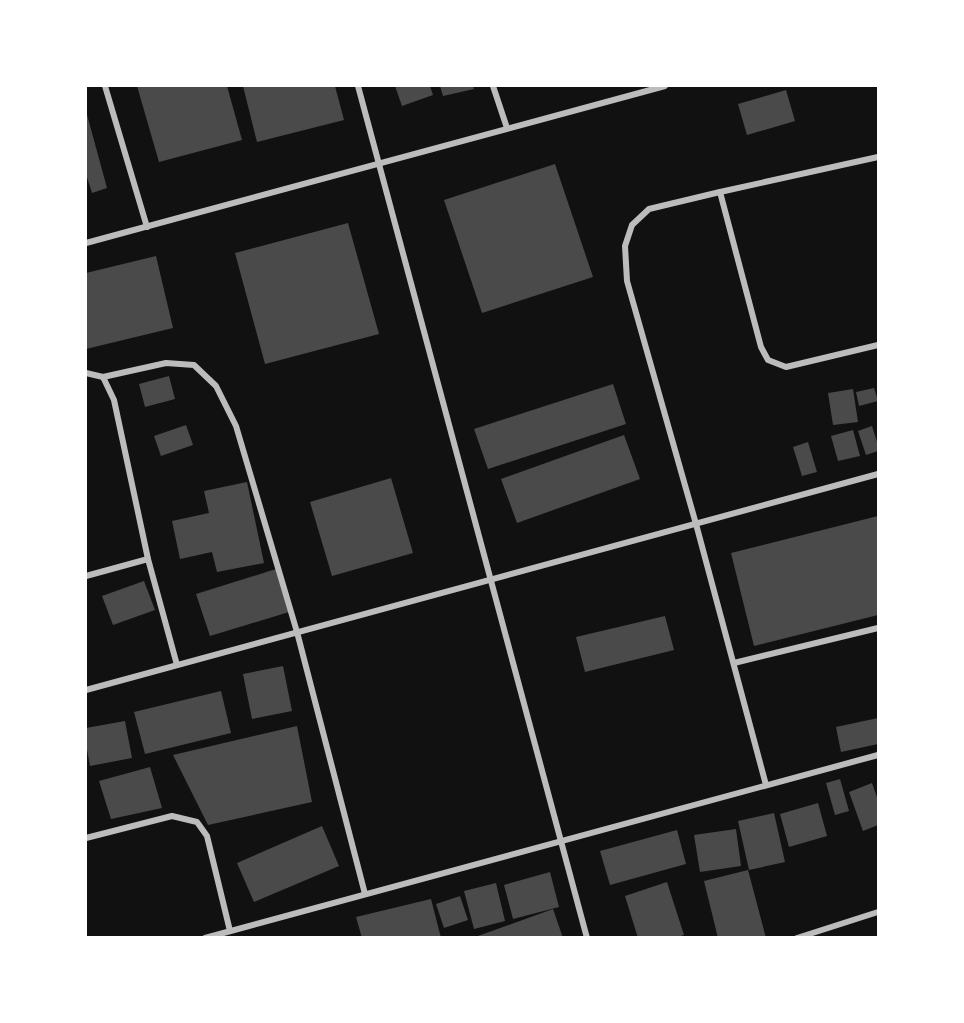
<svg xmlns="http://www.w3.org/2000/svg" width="964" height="1023" viewBox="0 0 964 1023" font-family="'Work Sans',sans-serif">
<rect width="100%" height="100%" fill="#111"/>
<!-- building -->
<g fill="#4a4a4a">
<polygon points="137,86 227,86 242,140 159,162"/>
<polygon points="243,86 335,86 344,120 257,142"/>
<polygon points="395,86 430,86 433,95 402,106"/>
<polygon points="440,86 473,86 474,89 443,96"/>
<polygon points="786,90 795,121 747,135 738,104"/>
<polygon points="86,111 107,188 92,193 86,174"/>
<polygon points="555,164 593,277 482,313 444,200"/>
<polygon points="348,223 379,334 265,364 235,253"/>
<polygon points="156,256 173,328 86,349 86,273"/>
<polygon points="169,376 175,399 145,407 139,384"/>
<polygon points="613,384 626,424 488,469 474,429"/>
<polygon points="874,388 878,401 859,406 856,392"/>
<polygon points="853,389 858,422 833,425 828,393"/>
<polygon points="186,425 193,445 161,456 154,436"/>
<polygon points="872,426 878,445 878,451 866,455 858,431"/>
<polygon points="853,430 860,456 838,461 831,436"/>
<polygon points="624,435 640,479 517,523 501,479"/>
<polygon points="808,442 817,472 802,476 793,447"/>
<polygon points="391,478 413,553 332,576 310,502"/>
<polygon points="247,482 264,563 217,572 212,552 180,559 172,521 209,513 204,491"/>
<polygon points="878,516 878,615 754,646 731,553"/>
<polygon points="276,569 289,612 210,636 196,594"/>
<polygon points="144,581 155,610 113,625 102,596"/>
<polygon points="665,616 674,650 585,672 576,637"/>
<polygon points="283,666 292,711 252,719 243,674"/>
<polygon points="221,691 231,733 145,754 134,712"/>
<polygon points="878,718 878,744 841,752 836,727"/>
<polygon points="125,721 132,758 90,766 86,744 86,728"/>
<polygon points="297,726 312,802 208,825 173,755"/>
<polygon points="150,767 162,808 111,819 99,781"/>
<polygon points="840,779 849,811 835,815 826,783"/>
<polygon points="872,783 878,800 878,825 863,831 849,792"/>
<polygon points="818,803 827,836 789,847 780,814"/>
<polygon points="774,813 785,862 749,870 738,821"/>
<polygon points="322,826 339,866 254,902 237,863"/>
<polygon points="736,829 741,866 700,872 694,835"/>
<polygon points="677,830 686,864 610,885 600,851"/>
<polygon points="748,870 766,938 718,938 704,881"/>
<polygon points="550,872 559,907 513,919 504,885"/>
<polygon points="667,882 684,935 675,938 638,938 625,896"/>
<polygon points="496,883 505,921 474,929 464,891"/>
<polygon points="460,896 468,920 444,928 436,904"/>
<polygon points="431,899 441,938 362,938 356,917"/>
<polygon points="553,909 563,938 475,938 475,937"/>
</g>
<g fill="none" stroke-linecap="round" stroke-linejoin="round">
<!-- minor -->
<g stroke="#bcbcbc" stroke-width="6">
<polyline points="105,86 147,227"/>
<polyline points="358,86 587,938"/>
<polyline points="493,86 507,128"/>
<polyline points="720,192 761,347 768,360 786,367 878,345"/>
<polyline points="86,243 665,86"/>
<polyline points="86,373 103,377 114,400 148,559 177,665"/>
<polyline points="103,377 166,363 194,365 216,386 236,426 297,632 365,894"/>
<polyline points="86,576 148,559"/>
<polyline points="734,663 878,628"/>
<polyline points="86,690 878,474"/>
<polyline points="766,785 696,524 627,281 625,246 632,225 649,209 720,192 878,157"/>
<polyline points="86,838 172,816 197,822 207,836 230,931"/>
<polyline points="205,938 878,755"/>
<polyline points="797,938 878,912"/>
</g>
</g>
<!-- border -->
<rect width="964" height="1023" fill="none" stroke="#ffffff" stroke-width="174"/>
</svg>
